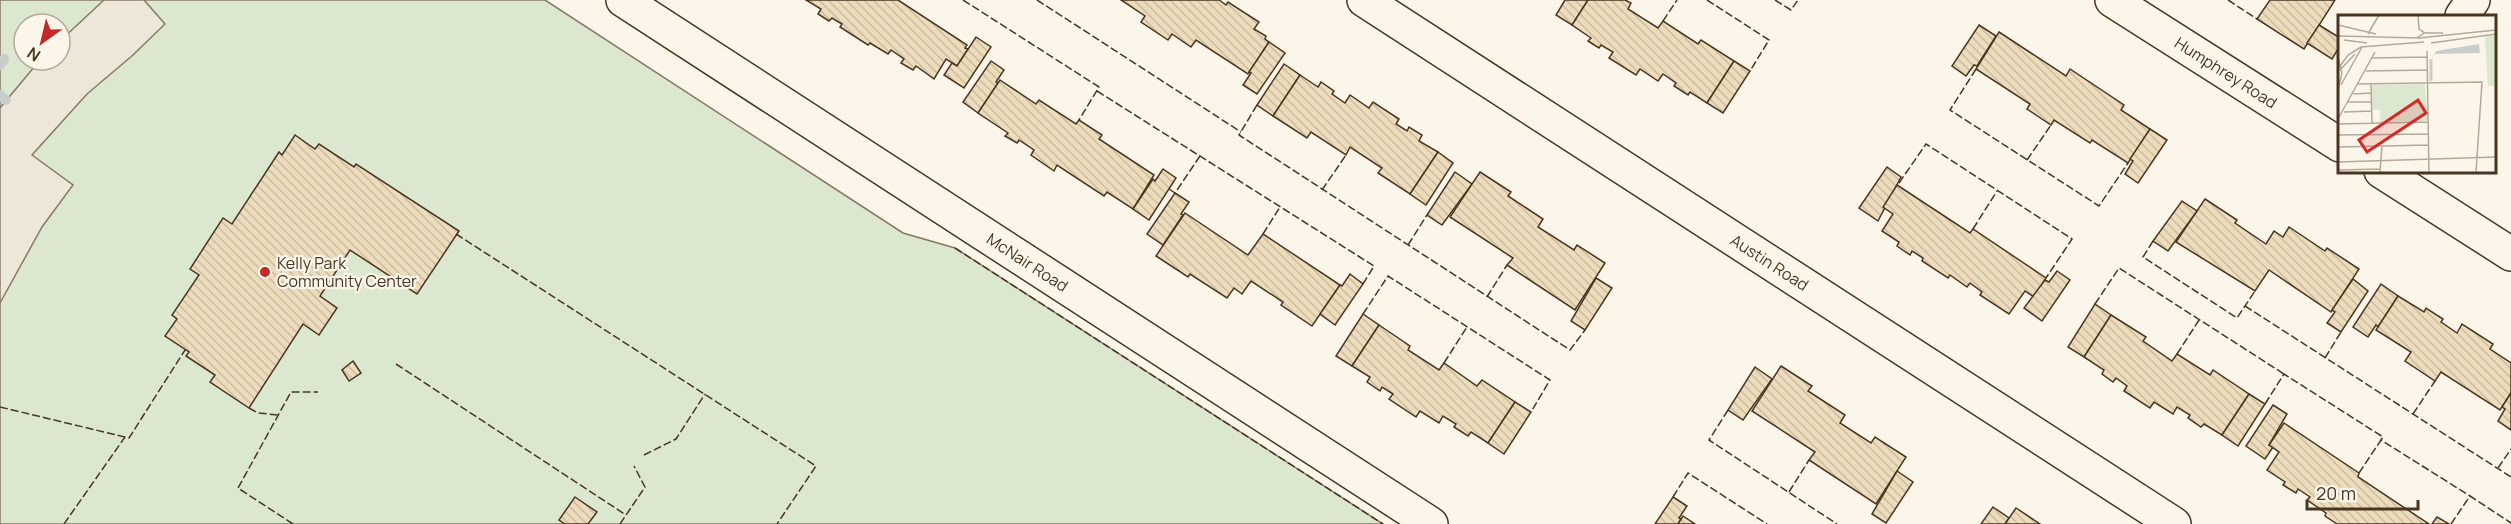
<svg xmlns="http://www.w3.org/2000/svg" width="2511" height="524" viewBox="0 0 2511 524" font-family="Manrope,sans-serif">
<defs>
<pattern id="building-back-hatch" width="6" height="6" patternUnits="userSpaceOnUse" patternTransform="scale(1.5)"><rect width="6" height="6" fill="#ecdcbc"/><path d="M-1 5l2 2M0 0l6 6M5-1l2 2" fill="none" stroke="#ccbda1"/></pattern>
</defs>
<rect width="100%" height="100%" fill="#fbf6e9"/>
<!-- green -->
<path fill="#dce7d0" stroke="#887966" stroke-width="1.5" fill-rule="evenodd" d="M 0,0 L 545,0 L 903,233 L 955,248 L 1383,524 L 0,524 ZM 24,24 L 60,24 L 60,60 L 24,60 Z"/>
<!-- parking -->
<polygon fill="#ede7d9" stroke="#887966" stroke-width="1.5" points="104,0 144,0 165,24 133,55 87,94 32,155 73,185 42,227 0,303 0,108 40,60 60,60 60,41"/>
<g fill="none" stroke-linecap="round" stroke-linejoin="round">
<!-- stream -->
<g stroke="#c9cecd" stroke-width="10">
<polyline points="0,65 4,59"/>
<polyline points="0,95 6,100"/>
</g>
</g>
<!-- building -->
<g fill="url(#building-back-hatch)" stroke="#4a3520" stroke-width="1.5">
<polygon points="806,0 898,0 967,45 965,48 968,49 957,66 946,59 934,79 916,66 913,70 901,63 904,59 891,50 888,54 870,43 868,45 840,27 842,24 832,18 829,21 818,14 821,9"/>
<polygon points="1121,0 1219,0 1226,5 1228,2 1259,22 1254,29 1266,36 1265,39 1269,42 1248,74 1196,40 1191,47 1172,34 1168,40 1141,22 1145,16"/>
<polygon points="1565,0 1588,0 1572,25 1556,15"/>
<polygon points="1588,0 1625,0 1631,3 1628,9 1658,28 1663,21 1698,44 1701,40 1734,61 1707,103 1690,92 1688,95 1674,86 1676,83 1663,74 1658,81 1640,69 1636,75 1609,58 1613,52 1601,45 1599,48 1588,41 1591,38 1572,25"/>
<polygon points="2270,0 2335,0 2304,49 2257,19"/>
<polygon points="1979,25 1996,36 1977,66 1974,65 1966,76 1952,66"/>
<polygon points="2319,25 2340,38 2340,46 2332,59 2307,43"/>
<polygon points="1999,32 2066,76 2070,69 2124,105 2121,110 2150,129 2128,163 2092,140 2090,143 2054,120 2051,125 2027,109 2030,104 1976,69"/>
<polygon points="976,37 991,47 964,88 944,75 952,63 957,66"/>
<polygon points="1269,42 1285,53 1257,94 1243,85 1251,73 1249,72"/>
<polygon points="991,61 1004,70 996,82 998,83 978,113 963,102"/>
<polygon points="1734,61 1750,71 1723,113 1707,103"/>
<polygon points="1284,64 1300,75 1273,116 1257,105"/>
<polygon points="1300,75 1318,87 1321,82 1334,91 1332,94 1345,103 1350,95 1369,108 1373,102 1399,119 1396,124 1407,131 1409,127 1422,135 1419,141 1438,152 1410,194 1378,173 1382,168 1350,147 1346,155 1311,132 1307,138 1273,116"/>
<polygon points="1000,80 1036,104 1039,100 1076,124 1079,120 1102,135 1099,139 1154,175 1133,209 1107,192 1104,196 1057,165 1054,171 1031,155 1034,150 1019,140 1017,143 1005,136 1008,133 978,113"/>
<polygon points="2150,129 2167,140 2138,183 2125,174 2133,161 2130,159"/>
<polygon points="295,135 315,149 319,144 354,167 356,164 459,231 417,294 350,250 320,296 337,308 319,335 303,324 249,408 210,382 215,375 186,356 189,352 165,336 177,319 172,315 199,275 190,269 223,218 232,224 279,152 282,155"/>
<polygon points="1438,152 1453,163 1426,205 1410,194"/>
<polygon points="1887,167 1901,177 1878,221 1859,208"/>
<polygon points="1163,169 1176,178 1149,220 1133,209 1153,179 1155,181"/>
<polygon points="1455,172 1472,184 1442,225 1427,215"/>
<polygon points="1480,172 1511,192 1508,196 1543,219 1538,227 1574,250 1577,245 1605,263 1575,310 1507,265 1513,258 1450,217"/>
<polygon points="1897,185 1970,233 1973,229 2046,278 2034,297 2025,291 2009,314 1980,295 1982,292 1970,283 1967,287 1950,275 1948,278 1922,261 1923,258 1912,251 1910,255 1897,246 1899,242 1882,231 1893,214 1883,207"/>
<polygon points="1175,193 1189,202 1181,214 1183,215 1163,245 1147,234"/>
<polygon points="2205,199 2237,220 2235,223 2266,244 2274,231 2283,237 2289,227 2325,251 2327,248 2359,269 2331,312 2269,270 2255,291 2176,242"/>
<polygon points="2182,201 2197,211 2168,251 2153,241"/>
<polygon points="1185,213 1248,255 1263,234 1340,285 1312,326 1281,305 1283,302 1251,281 1242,294 1234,288 1227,298 1190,274 1188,277 1156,256"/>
<polygon points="2057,271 2070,280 2042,321 2024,308 2045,280 2049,282"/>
<polygon points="1350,274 1363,284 1335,325 1320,314 1340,285 1342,286"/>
<polygon points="1596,278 1612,288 1585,330 1571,321"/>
<polygon points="2353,279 2368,291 2341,332 2327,323 2335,312 2332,310"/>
<polygon points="2381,284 2398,296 2378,327 2376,325 2368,337 2353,327"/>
<polygon points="2398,296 2424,312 2426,308 2443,319 2441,322 2457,333 2462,324 2493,344 2490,349 2511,363 2511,393 2500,410 2441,372 2435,381 2405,361 2411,352 2376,330"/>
<polygon points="2095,304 2111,315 2084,357 2068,347"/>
<polygon points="1363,314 1379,325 1352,366 1336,356"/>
<polygon points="2111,315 2146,337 2143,341 2172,361 2177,354 2210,375 2213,370 2249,394 2222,435 2204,424 2201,427 2188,418 2190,415 2177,407 2173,414 2154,402 2150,408 2124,391 2127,386 2116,378 2113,382 2102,374 2104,370 2084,357"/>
<polygon points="1379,325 1410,346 1408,350 1439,370 1444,363 1477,386 1482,380 1515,402 1488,443 1471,432 1468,436 1454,427 1456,424 1443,416 1439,423 1420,411 1416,417 1389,399 1393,394 1382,387 1380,391 1367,382 1370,377 1352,366"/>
<polygon points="353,361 361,373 349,381 342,370"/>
<polygon points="1781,366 1812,386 1808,391 1845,415 1840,423 1871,443 1875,437 1906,457 1876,504 1809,460 1815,452 1752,411"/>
<polygon points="1755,367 1772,379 1743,420 1728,410"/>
<polygon points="2511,393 2511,430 2498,421 2505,409 2502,407"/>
<polygon points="2249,394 2265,404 2238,446 2222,435"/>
<polygon points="1515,402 1531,412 1504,454 1488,443"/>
<polygon points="2273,405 2287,414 2269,445 2273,447 2265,459 2246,446"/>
<polygon points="2284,423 2359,473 2358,477 2429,524 2337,524 2325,516 2326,513 2307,500 2310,497 2298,489 2296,493 2283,485 2285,482 2267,470 2279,452 2269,445"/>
<polygon points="1897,471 1913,482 1886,523 1872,514"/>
<polygon points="575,497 597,512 588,524 565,524 559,520"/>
<polygon points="1673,497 1687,506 1679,518 1681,519 1678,524 1655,524"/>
<polygon points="1993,507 2009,518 2005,524 1981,524"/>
<polygon points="2016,508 2040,524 2005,524"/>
<polygon points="1683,516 1695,524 1678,524"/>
<polygon points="2437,517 2449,524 2432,524"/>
</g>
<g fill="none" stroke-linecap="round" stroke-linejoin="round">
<defs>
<g id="minor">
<path id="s1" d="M 623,0 L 1431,524"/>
<path id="s2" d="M 1364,0 L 2174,524"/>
<path id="s3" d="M 2112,0 L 2340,145"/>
<polyline points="2462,16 2473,0"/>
<polyline points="2381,171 2511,254"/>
</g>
</defs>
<!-- minor casing -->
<use href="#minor" stroke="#4a3520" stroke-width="36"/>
<!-- minor -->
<use href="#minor" stroke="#fbf6e9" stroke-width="33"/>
<!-- fence -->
<g stroke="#4a3520" stroke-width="1.5" stroke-dasharray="8 3" stroke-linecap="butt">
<polyline points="963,0 1099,87 1079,120"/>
<polyline points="1037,0 1241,132"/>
<polyline points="1707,0 1769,40 1750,71"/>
<polyline points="1775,0 1791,10 1798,0"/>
<polyline points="2228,0 2257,19"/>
<polyline points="1663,21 1677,0"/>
<polyline points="1976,69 1950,110 2099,206 2128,163"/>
<polyline points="1097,91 1374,266 1363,284"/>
<polyline points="1257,105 1239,135 1570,350 1585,330"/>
<polyline points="2027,160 2051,125"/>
<polyline points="1899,183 1926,144 2072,239 2046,278"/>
<polyline points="1169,189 1175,193 1200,156"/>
<polyline points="1322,190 1346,155"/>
<polyline points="1973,229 1997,191"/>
<polyline points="456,234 816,466 777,524"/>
<polyline points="1263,234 1280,207"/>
<polyline points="2153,241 2143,257 2237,318 2255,291"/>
<polyline points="1408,245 1427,215"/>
<polyline points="955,248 1383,524"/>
<polyline points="1487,297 1507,265"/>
<polyline points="2095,304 2119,268 2284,374"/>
<polyline points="2245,306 2511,477"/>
<polyline points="1363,314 1388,276 1550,380 1531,412"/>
<polyline points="2177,354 2199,320"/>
<polyline points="2325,358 2341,332"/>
<polyline points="1444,363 1467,327"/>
<polyline points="396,364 626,515"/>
<polyline points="2265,404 2284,374 2383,437 2381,440"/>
<polyline points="0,407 129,438 185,350"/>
<polyline points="249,408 258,413 278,415"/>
<polyline points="1728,410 1709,440 1837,524"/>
<polyline points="2413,414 2435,381"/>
<polyline points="644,455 676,439 705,394"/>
<polyline points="2498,468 2511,449"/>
<polyline points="2359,473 2381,440 2470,496"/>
<polyline points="1789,492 1809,460"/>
<polyline points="1673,497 1688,473 1767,524"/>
<polyline points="64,524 125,437"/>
<polyline points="293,524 238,488 291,392 318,392"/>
<polyline points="620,524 645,487 634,466"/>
<polyline points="2451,524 2470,496 2511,523"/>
</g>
</g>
<!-- markers -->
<circle fill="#c62828" stroke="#fbf6e9" stroke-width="2" cx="265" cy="272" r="6"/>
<g text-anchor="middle" stroke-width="4.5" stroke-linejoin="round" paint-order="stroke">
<!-- street labels -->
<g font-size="16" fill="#4a3520" stroke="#fbf6e9">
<text dy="6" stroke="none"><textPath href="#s3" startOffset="135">Humphrey Road</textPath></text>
<text dy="6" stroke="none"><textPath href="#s1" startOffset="482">McNair Road</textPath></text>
<text dy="6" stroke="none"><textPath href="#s2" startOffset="483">Austin Road</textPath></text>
</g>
<!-- poi labels -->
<g font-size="16" fill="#4a3520" stroke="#fbf6e9" text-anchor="start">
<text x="277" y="269">Kelly Park<tspan x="277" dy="18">Community Center</tspan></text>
</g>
</g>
<!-- overview -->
<g transform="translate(2338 15)">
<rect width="158" height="158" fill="#fbf6e9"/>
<path d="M 87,69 L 90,106 L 42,107 L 42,95 L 34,95 L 34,70 Z" fill="#dce7d0"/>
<path d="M 157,20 L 157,71 L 150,71 L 147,21 Z" fill="#dce7d0"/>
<path d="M 141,29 L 142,38 L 97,39 L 93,44 L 98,36 Z" fill="#c9cecd"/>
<path fill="none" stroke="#c9cecd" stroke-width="3" d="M 93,66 L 93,44"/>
<path fill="none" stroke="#b4a999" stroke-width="1.5" d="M 80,0 L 81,14 L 87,18M 0,10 L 38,19M 30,19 L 41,0M 0,21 L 81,23 L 158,15M 79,23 L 86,18 L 105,18M 6,25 L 29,28M 93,28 L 158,19M 89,36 L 91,157M 0,43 L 4,58 L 0,75M 34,43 L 89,42M 0,54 L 10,40 L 23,32 L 86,27M 2,55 L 17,39M 28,56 L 89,55M 20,69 L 144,67 L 138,157M 33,69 L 34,108M 3,70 L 24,32M 15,79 L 33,78M 10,87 L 34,87M 6,97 L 34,96M 0,104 L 37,37M 0,109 L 90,107M 0,120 L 90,119M 0,132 L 90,130M 0,147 L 158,142M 0,155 L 42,154M 42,157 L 44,131"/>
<path fill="#d62828" fill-opacity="0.15" stroke="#d62828" stroke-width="3" d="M 80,85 L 88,98 L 29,137 L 21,125 Z"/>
<rect width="158" height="158" fill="none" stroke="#4a3520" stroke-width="3"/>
</g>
<!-- north arrow -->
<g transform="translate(42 42) rotate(214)"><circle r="28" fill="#fbf6e9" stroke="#b4a999" stroke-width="1.5"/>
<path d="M0-4.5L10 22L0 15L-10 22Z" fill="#c62828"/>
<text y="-9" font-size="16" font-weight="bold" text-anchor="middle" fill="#4a3520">N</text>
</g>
<!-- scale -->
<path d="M2307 500v9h111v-9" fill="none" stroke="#4a3520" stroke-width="3"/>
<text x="2316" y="500" font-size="18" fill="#4a3520" stroke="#fbf6e9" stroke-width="4.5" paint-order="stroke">20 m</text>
</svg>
